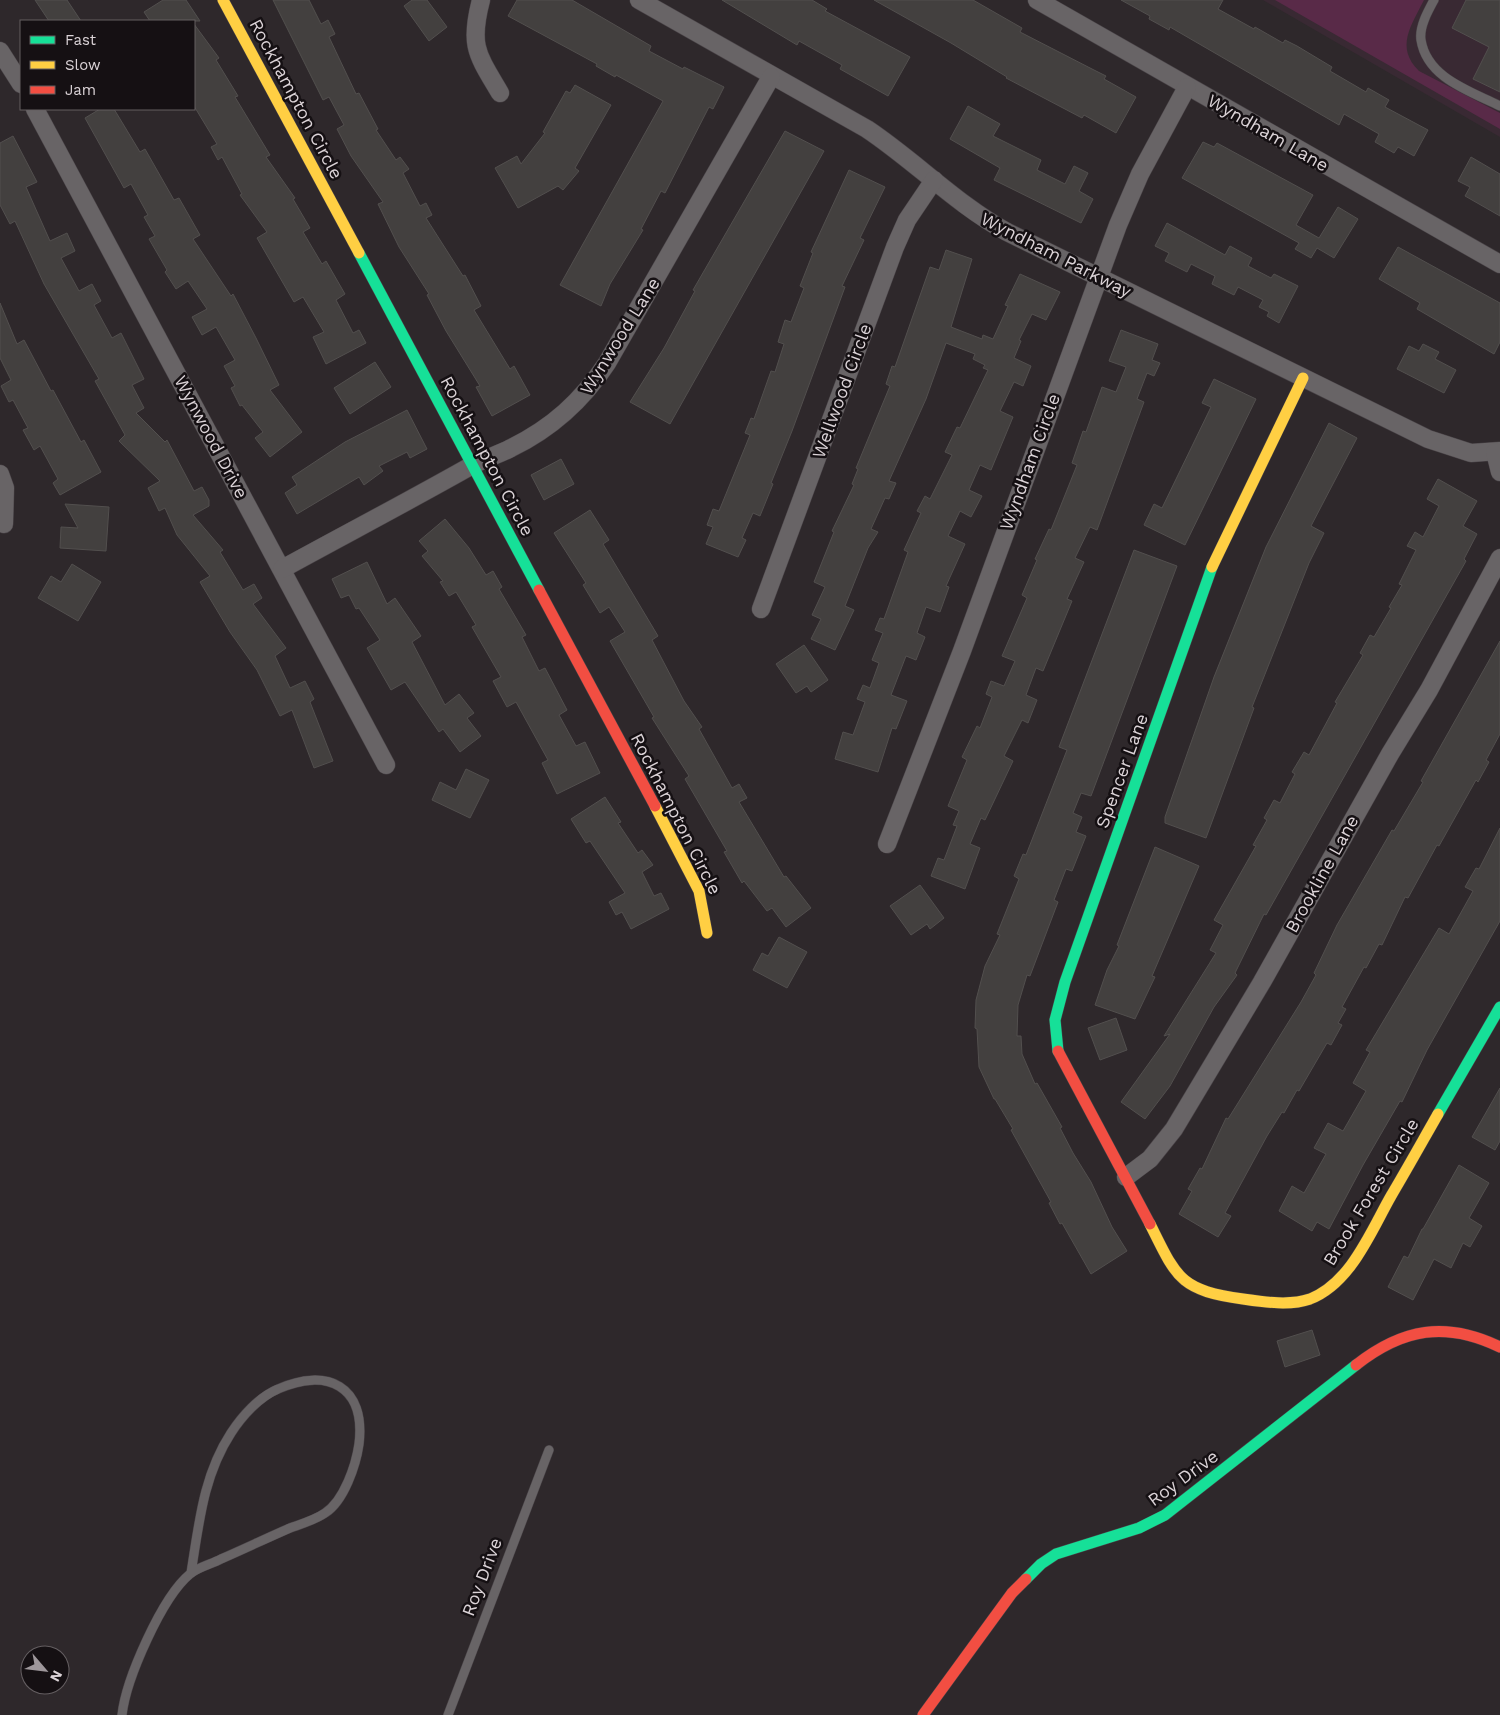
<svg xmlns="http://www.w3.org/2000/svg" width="1500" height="1715" viewBox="0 0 1500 1715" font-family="'Work Sans',sans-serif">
<rect width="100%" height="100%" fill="#2e282b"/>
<!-- built -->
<polygon fill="#392933" points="1263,0 1500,0 1500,137"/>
<!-- green -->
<path fill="#592a48" d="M 1275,0 L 1424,0 C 1411,26 1395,47 1419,71 L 1500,113 L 1500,129 Z"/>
<!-- building -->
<g fill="#43403f" stroke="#524f4e">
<polygon points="35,0 67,0 81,21 49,21"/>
<polygon points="163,0 186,0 200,21 150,21 144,12"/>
<polygon points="273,0 309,0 321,24 328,20 335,34 329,37 356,94 359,93 378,129 376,130 396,160 400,157 409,169 403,173 420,206 426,203 432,215 426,218 463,276 465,275 481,306 474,310 510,369 514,366 530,395 492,416 476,387 480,386 446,331 427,295 429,294 399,247 378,204 383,202 351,156 337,129 344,125 329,97 323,100"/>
<polygon points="412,0 427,0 447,27 429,41 404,6"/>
<polygon points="517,0 572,0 651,46 649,51 683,69 684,67 724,87 713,109 709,107 665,193 661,191 641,229 643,230 610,284 601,306 560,285 663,101 616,75 615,77 596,66 597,64 508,16"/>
<polygon points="722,0 812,0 827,9 825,11 910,57 888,96 840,69 842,65 799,41 797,45"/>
<polygon points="874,0 973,0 1022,28 1020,32 1094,70 1106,76 1104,79 1136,97 1116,133 1084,115 1082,118 1006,78 1007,77 951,43"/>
<polygon points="1121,0 1223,0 1218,9 1254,29 1255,27 1283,43 1285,40 1297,46 1332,67 1330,71 1366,92 1368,88 1389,100 1385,107 1428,130 1414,156 1398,147 1394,153 1375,142 1379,134 1344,114 1339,125 1170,27 1169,30 1149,19 1150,16"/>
<polygon points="1466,0 1500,0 1500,92 1473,79 1489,47 1452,28"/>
<polygon points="194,24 219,58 216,60 238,96 235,97 270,155 266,157 295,198 293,199 310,228 303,232 322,264 326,261 345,294 336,300 353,333 359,330 366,343 326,364 313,337 324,332 303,297 294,302 257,238 267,232 240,195 242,194 222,157 218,160 211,147 217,144 194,106"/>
<polygon points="575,85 611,105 575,168 579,171 563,190 558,186 518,208 495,168 517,156 521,164 545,133 543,132 566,91 570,93"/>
<polygon points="968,106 1000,124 993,136 1041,160 1037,170 1065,184 1074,166 1088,173 1079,191 1093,199 1081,223 994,180 1000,168 950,139"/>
<polygon points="100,109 114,109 140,152 145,149 174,200 179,198 200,235 193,239 231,296 233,294 256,338 279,385 270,390 302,432 270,457 255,438 263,432 242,405 240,406 231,388 235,386 224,366 235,360 216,327 202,335 192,317 207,309 188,281 176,289 165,272 167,270 149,239 155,236 144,217 148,215 131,184 124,188 85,118"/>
<polygon points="785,131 824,151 670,424 630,402 664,348 695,291 693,290"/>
<polygon points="13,136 37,182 26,187 50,241 67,233 75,251 61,258 79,291 92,284 101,301 94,305 112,338 121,333 144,379 132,385 144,408 136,413 165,442 167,440 194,491 202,487 209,500 209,506 193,515 223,550 220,552 243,590 254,584 262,598 253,604 286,648 275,656 290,688 305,681 314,699 310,702 333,761 314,768 292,710 280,716 257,670 230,632 200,582 210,576 177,535 165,508 159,511 148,488 160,481 119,441 125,435 95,381 99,379 44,284 15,221 10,224 0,205 0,143"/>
<polygon points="1203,142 1214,147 1217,143 1313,195 1296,225 1319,238 1338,207 1358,219 1334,258 1317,248 1311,258 1295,249 1299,243 1182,178"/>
<polygon points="1471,157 1500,174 1500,216 1465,196 1470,187 1458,181"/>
<polygon points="849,170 885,187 860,238 864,240 842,286 845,287 792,431 771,483 773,484 760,516 753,513 742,538 746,540 738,557 706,544 713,527 707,525 713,509 719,511 750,435 745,433 751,418 754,419 771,371 775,372 784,344 778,342 785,320 791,322 804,288 800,286 813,253 811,252"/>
<polygon points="1167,223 1225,255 1230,246 1252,258 1248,266 1271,278 1274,274 1298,286 1279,323 1267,316 1269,312 1259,307 1263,300 1238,287 1234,295 1212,284 1215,276 1191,264 1187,272 1165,261 1169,253 1155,246"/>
<polygon points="1398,247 1500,303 1500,342 1494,354 1417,309 1420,303 1379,279"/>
<polygon points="946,250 972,259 951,327 982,339 983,335 993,339 1008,306 1005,305 1020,274 1060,292 1046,320 1032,314 1019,340 1021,341 1014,358 1031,366 1023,386 1014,382 1000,411 1013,417 991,470 980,465 969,490 982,496 971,517 960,511 948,536 965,544 946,586 949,587 940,612 926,607 917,633 925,637 916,660 906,656 891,695 907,701 896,729 892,728 878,772 835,759 843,732 853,735 865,702 857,699 863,685 870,688 879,663 872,660 883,633 875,630 880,618 884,619 908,552 904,550 921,513 917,511 925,496 930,499 952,455 945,452 957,427 960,428 988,370 983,368 985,365 973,359 975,354 946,343 926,399 889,481 896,483 889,499 885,498 871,529 878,532 868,548 845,606 854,610 835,650 811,639 821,619 812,615 825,587 814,582 834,532 832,531 854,485 852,484 858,469 856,468 890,386 886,384 892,366 895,367 930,267 939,270"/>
<polygon points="0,303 17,344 24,340 51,391 53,390 81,442 84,440 101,472 60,495 53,483 58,479 40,446 34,450 23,430 28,428 13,400 9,402 1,386 11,380 0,358"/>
<polygon points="1121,330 1158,344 1152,360 1160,363 1154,376 1147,373 1137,399 1144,402 1097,530 1090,527 1075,558 1084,562 1067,599 1072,601 1043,671 1036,668 1026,695 1037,700 1028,723 1022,720 1004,756 1013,761 985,820 981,818 970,844 980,848 965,889 931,876 938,858 944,860 957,826 953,825 959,811 948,806 967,760 962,757 977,726 980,728 992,697 986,694 991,681 1004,686 1015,661 1002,656 1027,598 1022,595 1037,560 1035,559 1049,529 1051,530 1077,465 1072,463 1083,431 1086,432 1102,387 1116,392 1126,367 1109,361"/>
<polygon points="1423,344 1439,352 1435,359 1456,370 1444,393 1397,369 1409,346 1419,351"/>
<polygon points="375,362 391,387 350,414 334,388"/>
<polygon points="1214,379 1256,399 1185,545 1144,525 1154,504 1162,508 1211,407 1202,403"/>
<polygon points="407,410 427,449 410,458 407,452 379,466 383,471 364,485 359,477 297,514 285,493 297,485 292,477 345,442"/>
<polygon points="1329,423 1357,438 1311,526 1324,533 1309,563 1252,707 1254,708 1206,838 1165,823 1165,817 1214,677 1266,547"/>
<polygon points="561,459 574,484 544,500 531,475"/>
<polygon points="1438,479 1477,501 1463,526 1477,534 1464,559 1466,561 1266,915 1264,914 1235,973 1237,975 1214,1007 1170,1086 1145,1119 1121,1102 1170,1034 1164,1036 1216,953 1210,950 1223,925 1214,920 1256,846 1253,845 1267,820 1264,818 1274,800 1280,803 1295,774 1292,772 1304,752 1309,755 1337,703 1335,702 1363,655 1360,653 1370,635 1374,637 1391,608 1389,607 1402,585 1399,584 1416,550 1407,546 1415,532 1423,537 1439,506 1427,499"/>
<polygon points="65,504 109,507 106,551 60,548 61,527 78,528"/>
<polygon points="590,510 609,540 603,544 658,636 652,640 684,701 702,727 699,729 732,788 739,784 747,798 739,802 784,877 786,876 811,908 786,927 772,908 767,911 744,881 742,883 724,852 727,851 685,779 689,776 652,718 654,717 610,641 625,632 609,607 600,613 583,585 586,583 554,533"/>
<polygon points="445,519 469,548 486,575 493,571 502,587 499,589 526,635 522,637 539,671 545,668 567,710 559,715 576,746 585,742 600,773 557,794 542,763 548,760 516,702 507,707 493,681 501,677 472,627 476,625 456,592 449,596 440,582 443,581 422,556 428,551 419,541"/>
<polygon points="1134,550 1177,566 1091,796 1081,793 1073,813 1082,817 1076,832 1086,836 1072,871 1066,869 1054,900 1058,902 1030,976 1027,975 1018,1005 1017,1036 1021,1036 1022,1054 1035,1084 1037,1083 1062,1127 1060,1128 1073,1153 1091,1182 1112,1227 1127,1251 1091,1274 1062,1223 1060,1224 1049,1203 1051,1202 1011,1130 1013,1129 995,1099 994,1099 979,1067 977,1029 975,1028 976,1000 985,966 1000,935 997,934 1019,879 1014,876 1023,854 1026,855 1067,750 1059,747"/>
<polygon points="367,562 387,604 395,598 421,636 412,642 445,705 459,694 474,713 467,718 481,736 460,752 443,729 439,732 405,682 391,690 367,648 380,640 359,608 356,609 349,595 341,598 332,579"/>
<polygon points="72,564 101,582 78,621 38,598 51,576 61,582"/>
<polygon points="1500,641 1500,734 1486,760 1489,762 1478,782 1476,780 1439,846 1437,845 1408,898 1405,897 1382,945 1379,944 1366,968 1364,967 1342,1007 1346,1009 1338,1023 1342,1025 1331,1045 1327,1043 1299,1091 1297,1090 1284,1113 1282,1112 1267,1136 1225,1213 1231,1216 1218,1237 1179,1214 1192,1191 1188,1189 1200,1168 1202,1169 1226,1118 1228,1119 1301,1002 1316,975 1314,973 1337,925 1392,830 1394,831 1423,782 1421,781"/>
<polygon points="804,645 828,680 811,692 807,686 796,693 776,664"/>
<polygon points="466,769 489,780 470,818 432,800 440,782 456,790"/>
<polygon points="605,797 621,822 618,823 638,853 642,850 653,865 642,872 654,896 661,893 669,909 631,929 622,912 616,915 609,902 625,893 590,841 586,843 571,819"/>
<polygon points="1500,828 1500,921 1427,1050 1402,1102 1400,1101 1363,1165 1329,1229 1317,1222 1312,1231 1279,1211 1292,1186 1304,1193 1326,1154 1314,1148 1328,1123 1343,1131 1366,1091 1353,1083 1370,1052 1366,1050 1439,928 1449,934 1473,891 1465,887 1476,868 1479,869"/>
<polygon points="1155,847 1199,866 1152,976 1155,977 1135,1019 1095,1005 1107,970 1119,946 1117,945"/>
<polygon points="920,885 944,918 930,929 927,924 911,935 890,906"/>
<polygon points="779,937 807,952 787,988 753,970 762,953 768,956"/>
<polygon points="1116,1018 1127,1050 1100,1060 1088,1028"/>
<polygon points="1500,1088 1500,1141 1495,1150 1472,1137"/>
<polygon points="1459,1165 1489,1183 1469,1218 1482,1226 1470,1247 1463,1243 1451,1268 1434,1259 1413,1300 1388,1287 1404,1256 1408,1258 1422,1229 1423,1229"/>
<polygon points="1312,1330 1320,1355 1285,1367 1277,1341"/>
</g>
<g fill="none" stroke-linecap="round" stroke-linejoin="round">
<defs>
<g id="lane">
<path d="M 1434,0 C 1428,11 1419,27 1421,40 C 1427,78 1470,91 1500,106"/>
<path d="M 122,1715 C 126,1679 162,1597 190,1574 C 198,1567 212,1564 221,1559 C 244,1549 267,1538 290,1528 C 301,1524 315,1520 325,1513 C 344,1501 356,1465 359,1444 C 366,1386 327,1367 278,1389 C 259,1397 242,1416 231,1433 C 203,1476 199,1524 191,1573"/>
<polyline points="448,1715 549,1450"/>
</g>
<g id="street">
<path d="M 481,0 C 469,46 477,54 500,93"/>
<path d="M 639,0 L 867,129 C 915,161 956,204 1007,232 L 1428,439 L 1471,453 L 1500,451"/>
<polyline points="1037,0 1500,264"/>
<polyline points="0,51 21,84"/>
<polyline points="35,109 386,765"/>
<polyline points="1495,452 1500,472"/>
<polyline points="0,474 5,488 4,524"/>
<path d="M 282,569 C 344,535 407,502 469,467 C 483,459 498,455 511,448 C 552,428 582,401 607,363 L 771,77"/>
<polyline points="761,609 895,247 907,220 934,180"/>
<polyline points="887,844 962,651 1118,225 1140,174 1187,87"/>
<polyline points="1126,1177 1150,1159 1174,1129 1262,982 1390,754 1429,690 1500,558"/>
</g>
<g id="fast">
<polyline points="359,253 539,590"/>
<polyline points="1058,1051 1055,1020 1065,982 1212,567"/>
<polyline points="1438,1114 1500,1007"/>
<polyline points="1026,1579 1041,1564 1056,1554 1139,1528 1165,1515 1356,1365"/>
</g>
<g id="slow">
<polyline points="223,0 359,253"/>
<polyline points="1212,567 1303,378"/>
<polyline points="655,806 699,891 707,933"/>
<path d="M 1150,1224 C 1177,1278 1179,1290 1243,1299 C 1264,1302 1290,1306 1310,1299 C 1351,1283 1371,1231 1391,1196 C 1407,1169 1422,1142 1438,1114"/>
</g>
<g id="jam">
<polyline points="539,590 655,806"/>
<polyline points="1058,1051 1150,1224"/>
<path d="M 1356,1365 C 1403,1328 1446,1321 1500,1347"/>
<polyline points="923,1715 1012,1593 1026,1579"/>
</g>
</defs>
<!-- lane casing -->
<use href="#lane" stroke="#494347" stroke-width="10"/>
<!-- street casing -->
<use href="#street" stroke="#494347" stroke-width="19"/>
<!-- fast casing -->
<use href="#fast" stroke="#494347" stroke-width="12"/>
<!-- slow casing -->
<use href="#slow" stroke="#494347" stroke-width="12"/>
<!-- jam casing -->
<use href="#jam" stroke="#494347" stroke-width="12"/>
<!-- lane -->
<use href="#lane" stroke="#686466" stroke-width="9"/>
<!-- street -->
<use href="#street" stroke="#686466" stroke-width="18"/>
<!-- fast -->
<use href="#fast" stroke="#16e098" stroke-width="11"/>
<!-- slow -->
<use href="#slow" stroke="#ffcf43" stroke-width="11"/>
<!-- jam -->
<use href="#jam" stroke="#f24e42" stroke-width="11"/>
</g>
<g text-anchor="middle" stroke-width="5" stroke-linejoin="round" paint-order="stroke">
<!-- street labels -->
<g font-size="18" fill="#dbd3d7" stroke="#151013">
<text transform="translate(296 99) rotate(62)" y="6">Rockhampton Circle</text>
<text transform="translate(1268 133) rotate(30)" y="6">Wyndham Lane</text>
<text transform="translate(1056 255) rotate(27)" y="6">Wyndham Parkway</text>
<text transform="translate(620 336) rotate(-58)" y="6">Wynwood Lane</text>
<text transform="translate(842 391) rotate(-70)" y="6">Wellwood Circle</text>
<text transform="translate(211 437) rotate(62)" y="6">Wynwood Drive</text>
<text transform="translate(487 456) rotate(62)" y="6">Rockhampton Circle</text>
<text transform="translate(1030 462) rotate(-70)" y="6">Wyndham Circle</text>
<text transform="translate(1122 771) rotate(-70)" y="6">Spencer Lane</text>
<text transform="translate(676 814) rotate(63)" y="6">Rockhampton Circle</text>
<text transform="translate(1322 874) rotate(-61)" y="6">Brookline Lane</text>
<text transform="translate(1371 1192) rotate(-59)" y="6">Brook Forest Circle</text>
<text transform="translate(1183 1478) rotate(-36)" y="6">Roy Drive</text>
<text transform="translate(482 1577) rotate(-69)" y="6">Roy Drive</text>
</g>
</g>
<!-- legend -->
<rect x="20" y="20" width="175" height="90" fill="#151013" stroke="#645e61"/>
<rect x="30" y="36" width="25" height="8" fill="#16e098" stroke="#645e61"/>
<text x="65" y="45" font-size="15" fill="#dbd3d7">Fast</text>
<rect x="30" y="61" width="25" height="8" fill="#ffcf43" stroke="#645e61"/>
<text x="65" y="70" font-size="15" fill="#dbd3d7">Slow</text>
<rect x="30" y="86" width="25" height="8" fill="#f24e42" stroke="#645e61"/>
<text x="65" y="95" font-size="15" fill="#dbd3d7">Jam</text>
<!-- north arrow -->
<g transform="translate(45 1670) rotate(118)"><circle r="24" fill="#151013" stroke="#645e61"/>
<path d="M0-4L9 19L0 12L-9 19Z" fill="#9e979b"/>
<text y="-8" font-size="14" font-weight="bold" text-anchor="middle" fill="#dbd3d7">N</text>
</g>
</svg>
